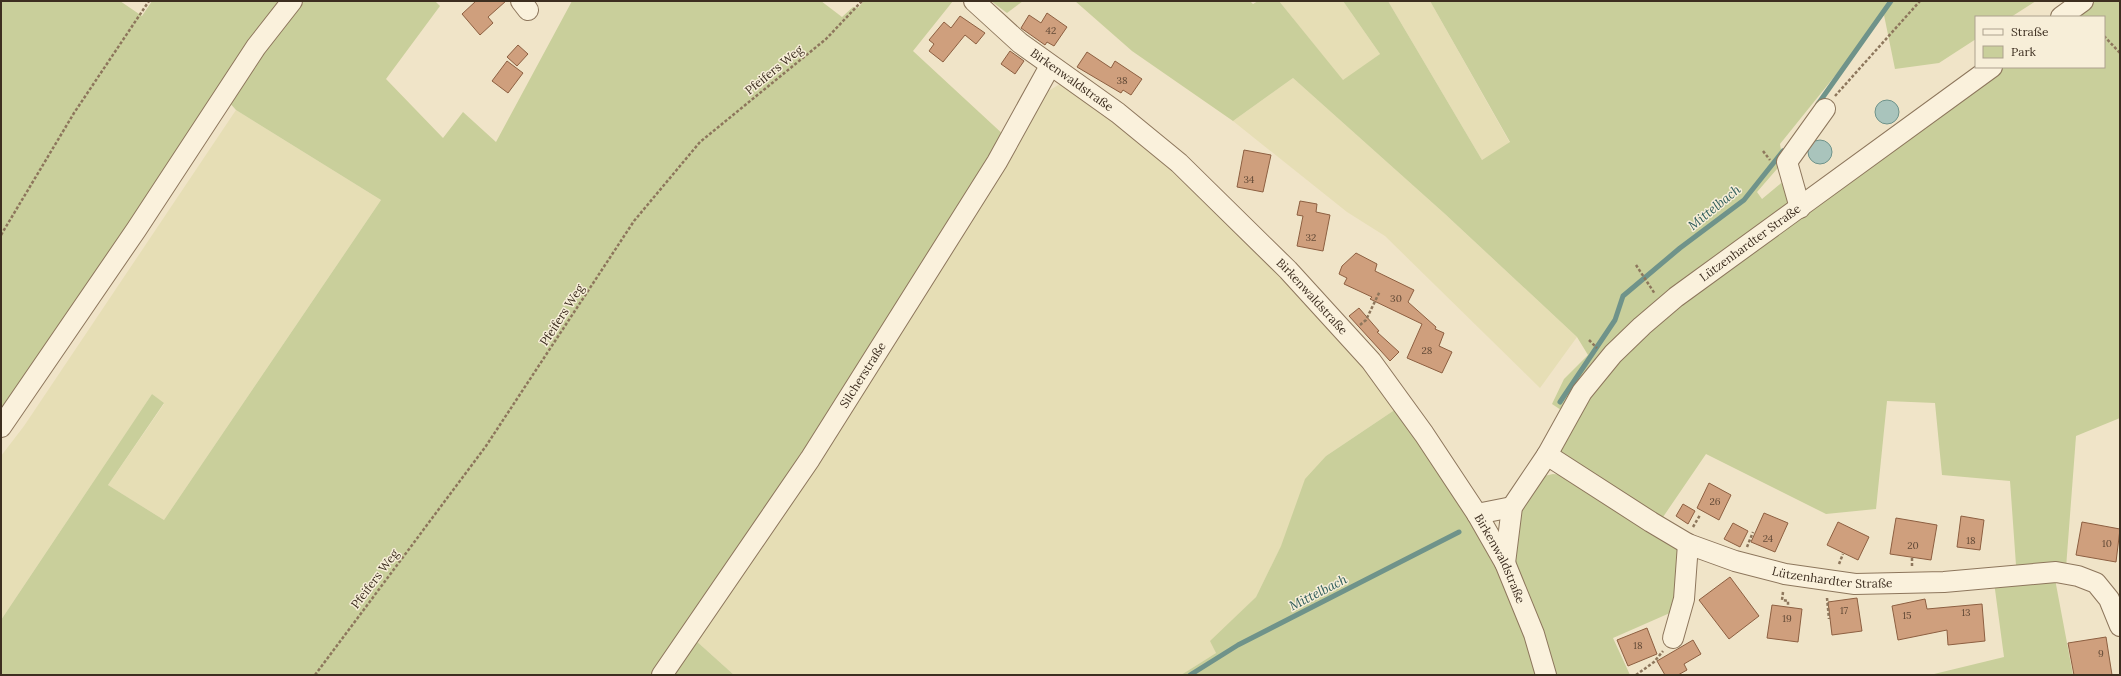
<svg xmlns="http://www.w3.org/2000/svg" width="2121" height="676" viewBox="0 0 2121 676" font-family="Lora,serif">
<rect width="100%" height="100%" fill="#f0e4c8"/>
<!-- farmland -->
<g fill="#e6deb5">
<polygon points="1279,1 1343,1 1380,54 1343,81"/>
<polygon points="1388,1 1430,1 1510,143 1482,160"/>
<polygon points="1293,78 1445,214 1577,337 1540,388 1385,236 1347,212 1233,121"/>
<polygon points="1062,83 1080,93 1178,172 1357,352 1399,407 1326,456 1256,597 1211,641 1216,653 1181,675 734,675 694,639 1043,94"/>
<polygon points="236,110 381,200 164,520 108,485 164,404 152,394 1,620 1,456 24,426"/>
</g>
<!-- green -->
<g fill="#c9cf9b">
<polygon points="1,1 120,1 142,16 152,1 287,1 1,419"/>
<polygon points="299,1 435,1 440,6 386,79 443,138 463,112 496,142 572,1 821,1 842,17 853,7 858,8 864,1 953,1 913,51 1006,137 944,239 655,675 1,675 1,620 152,394 164,403 108,485 164,520 381,200 236,110 228,101"/>
<polygon points="991,1 1023,1 1007,13"/>
<polygon points="1075,1 1250,1 1253,4 1258,1 1279,1 1343,80 1380,54 1343,1 1388,1 1482,160 1510,142 1430,1 2036,1 2011,17 1976,17 1976,39 1939,63 1895,69 1884,15 1780,144 1783,162 1757,192 1762,199 1786,179 1791,207 1679,291 1564,412 1552,404 1564,379 1588,355 1577,337 1445,214 1293,78 1233,121 1132,51"/>
<polygon points="2093,1 2120,1 2120,418 2076,436 2066,568 2016,565 2010,481 1942,475 1935,403 1887,401 1876,509 1826,514 1706,454 1661,520 1559,454 1592,389 1631,342 2001,67 2104,67 2104,17 2071,17"/>
<polygon points="1399,407 1463,507 1500,571 1540,675 1181,675 1216,653 1210,641 1256,597 1281,546 1305,479 1326,456"/>
<polygon points="1553,474 1564,475 1686,548 1679,609 1613,638 1630,675 1554,675 1511,554 1519,511 1540,477"/>
<polygon points="2055,579 2073,675 1930,675 2004,657 1994,582"/>
<polygon points="694,639 734,675 667,675"/>
</g>
<!-- water -->
<g fill="#a9c4bc" stroke="#6f938a">
<circle cx="1887" cy="112" r="12"/>
<circle cx="1820" cy="152" r="12"/>
</g>
<g fill="none" stroke-linecap="round" stroke-linejoin="round">
<!-- stream -->
<g stroke="#6f938a" stroke-width="5">
<polyline points="1818,104 1891,1"/>
<polyline points="1560,402 1615,320 1623,296 1680,248 1744,200 1783,151"/>
<polyline points="1190,675 1238,645 1459,532"/>
</g>
</g>
<!-- building -->
<g fill="#cf9f7d" stroke="#8d5f41">
<polygon points="476,1 506,1 488,17 493,23 480,35 462,14"/>
<polygon points="1047,13 1067,27 1054,46 1047,42 1045,45 1021,28 1029,15 1041,23"/>
<polygon points="960,16 985,33 976,44 965,35 943,62 929,51 934,44 929,40 944,22 951,28"/>
<polygon points="518,45 528,54 517,66 507,57"/>
<polygon points="1010,51 1024,61 1015,74 1001,64"/>
<polygon points="1087,52 1111,68 1115,61 1142,79 1131,95 1123,90 1121,93 1077,67"/>
<polygon points="507,61 523,73 508,93 492,81"/>
<polygon points="1244,150 1271,155 1263,192 1237,187"/>
<polygon points="1300,201 1317,204 1316,212 1330,215 1323,251 1297,246 1303,216 1297,215"/>
<polygon points="1356,253 1377,264 1375,271 1414,290 1408,302 1436,327 1435,329 1444,333 1439,346 1452,352 1442,373 1407,358 1422,324 1370,299 1372,297 1344,284 1347,278 1339,274 1342,266"/>
<polygon points="1359,308 1379,331 1377,332 1399,352 1390,361 1349,316"/>
<polygon points="1709,483 1731,495 1719,520 1697,508"/>
<polygon points="1683,504 1695,511 1688,524 1676,516"/>
<polygon points="1764,513 1788,523 1775,552 1751,542"/>
<polygon points="1961,516 1984,520 1980,550 1957,547"/>
<polygon points="1896,518 1937,525 1931,560 1890,554"/>
<polygon points="1838,522 1869,537 1858,560 1827,545"/>
<polygon points="2082,522 2120,529 2116,562 2076,555"/>
<polygon points="1733,523 1748,531 1740,547 1724,539"/>
<polygon points="1730,577 1759,616 1729,639 1699,600"/>
<polygon points="1857,598 1862,631 1832,635 1828,602"/>
<polygon points="1925,599 1927,609 1982,604 1985,641 1948,645 1947,630 1898,640 1892,606"/>
<polygon points="1772,605 1802,609 1798,642 1767,638"/>
<polygon points="1647,628 1657,654 1628,666 1617,640"/>
<polygon points="2106,637 2112,675 2074,675 2068,643"/>
<polygon points="1693,640 1701,654 1684,664 1687,670 1678,675 1665,675 1657,661"/>
</g>
<g fill="none" stroke-linecap="round" stroke-linejoin="round">
<defs>
<g id="minor">
<polyline points="521,1 528,10"/>
<path id="s1" d="M 974,1 L 1020,43 L 1118,113 L 1179,163 L 1288,270 L 1371,361 L 1424,434 L 1477,514 L 1505,563 L 1534,634 L 1546,675"/>
<polyline points="2061,17 2083,1"/>
<polyline points="1800,208 1787,162 1825,109"/>
<polyline points="1,427 136,230 256,47 292,1"/>
<path id="s2" d="M 1547,455 L 1651,522 L 1688,544 L 1735,561 L 1785,574 L 1855,584 L 1944,582 L 2056,572 L 2078,576 L 2096,583 L 2109,599 L 2120,626"/>
<polyline points="1477,514 1512,507"/>
<path id="s3" d="M 1505,563 L 1512,507 L 1547,455 L 1582,392 L 1613,354 L 1642,326 L 1676,297 L 1992,67"/>
<polyline points="1673,638 1684,599 1688,544"/>
<path id="s4" d="M 662,675 L 810,459 L 997,162 L 1050,66"/>
</g>
</defs>
<!-- minor casing -->
<use href="#minor" stroke="#8d765c" stroke-width="22"/>
<!-- path -->
<g stroke="#8d765c" stroke-width="2.5" stroke-dasharray="3 2" stroke-linecap="butt">
<polyline points="2104,36 2120,53"/>
<polyline points="1835,96 1920,1"/>
<polyline points="1763,151 1770,160"/>
<polyline points="1,235 74,113 149,1"/>
<polyline points="1636,265 1655,294"/>
<polyline points="1360,325 1366,320 1380,291"/>
<polyline points="1589,340 1597,348"/>
<polyline points="1693,527 1700,515"/>
<polyline points="1747,547 1753,532"/>
<polyline points="1839,564 1843,554"/>
<polyline points="1912,566 1912,557"/>
<polyline points="1783,592 1782,600 1788,601 1788,606"/>
<polyline points="1827,598 1829,619"/>
<polyline points="315,675 486,446 634,221 700,142 826,39 862,1"/>
<polyline points="1636,675 1654,662 1663,651"/>
</g>
<!-- minor -->
<use href="#minor" stroke="#faf1dc" stroke-width="20"/>
</g>
<g text-anchor="middle" stroke-width="3" stroke-linejoin="round" paint-order="stroke">
<!-- number labels -->
<g font-size="10" fill="#624a37">
<text x="1051" y="34">42</text>
<text x="1122" y="84">38</text>
<text x="1249" y="183">34</text>
<text x="1311" y="241">32</text>
<text x="1396" y="302">30</text>
<text x="1427" y="354">28</text>
<text x="1715" y="505">26</text>
<text x="1768" y="542">24</text>
<text x="1971" y="544">18</text>
<text x="2107" y="547">10</text>
<text x="1913" y="549">20</text>
<text x="1844" y="614">17</text>
<text x="1966" y="616">13</text>
<text x="1907" y="619">15</text>
<text x="1787" y="622">19</text>
<text x="1638" y="649">18</text>
<text x="2101" y="657">9</text>
</g>
<!-- street labels -->
<g font-size="12" fill="#3d2e20" stroke="#f7eed8">
<text transform="translate(774 70) rotate(-39)" y="4">Pfeifers Weg</text>
<text dy="4" stroke="none"><textPath href="#s1" startOffset="126">Birkenwaldstraße</textPath></text>
<text dy="4" stroke="none"><textPath href="#s3" startOffset="417">Lützenhardter Straße</textPath></text>
<text dy="4" stroke="none"><textPath href="#s1" startOffset="450">Birkenwaldstraße</textPath></text>
<text transform="translate(562 315) rotate(-57)" y="4">Pfeifers Weg</text>
<text dy="4" stroke="none"><textPath href="#s4" startOffset="361">Silcherstraße</textPath></text>
<text dy="4" stroke="none"><textPath href="#s1" startOffset="774">Birkenwaldstraße</textPath></text>
<text dy="4" stroke="none"><textPath href="#s2" startOffset="316">Lützenhardter Straße</textPath></text>
<text transform="translate(375 579) rotate(-53)" y="4">Pfeifers Weg</text>
</g>
<!-- water labels -->
<g font-size="13" font-style="italic" fill="#2f5d5a" stroke="#f7eed8">
<text transform="translate(1714 207) rotate(-39)" y="5">Mittelbach</text>
<text transform="translate(1318 592) rotate(-27)" y="5">Mittelbach</text>
</g>
</g>
<!-- border -->
<rect width="2121" height="676" fill="none" stroke="#3d2e20" stroke-width="4"/>
<!-- legend -->
<rect x="1975" y="16" width="130" height="52" fill="#f7eed8" stroke="#ada18e"/>
<rect x="1983" y="29" width="20" height="6" fill="#faf1dc" stroke="#ada18e"/>
<text x="2011" y="36" font-size="12" fill="#3d2e20">Straße</text>
<rect x="1983" y="46" width="20" height="12" fill="#c9cf9b" stroke="#ada18e"/>
<text x="2011" y="56" font-size="12" fill="#3d2e20">Park</text>
</svg>
